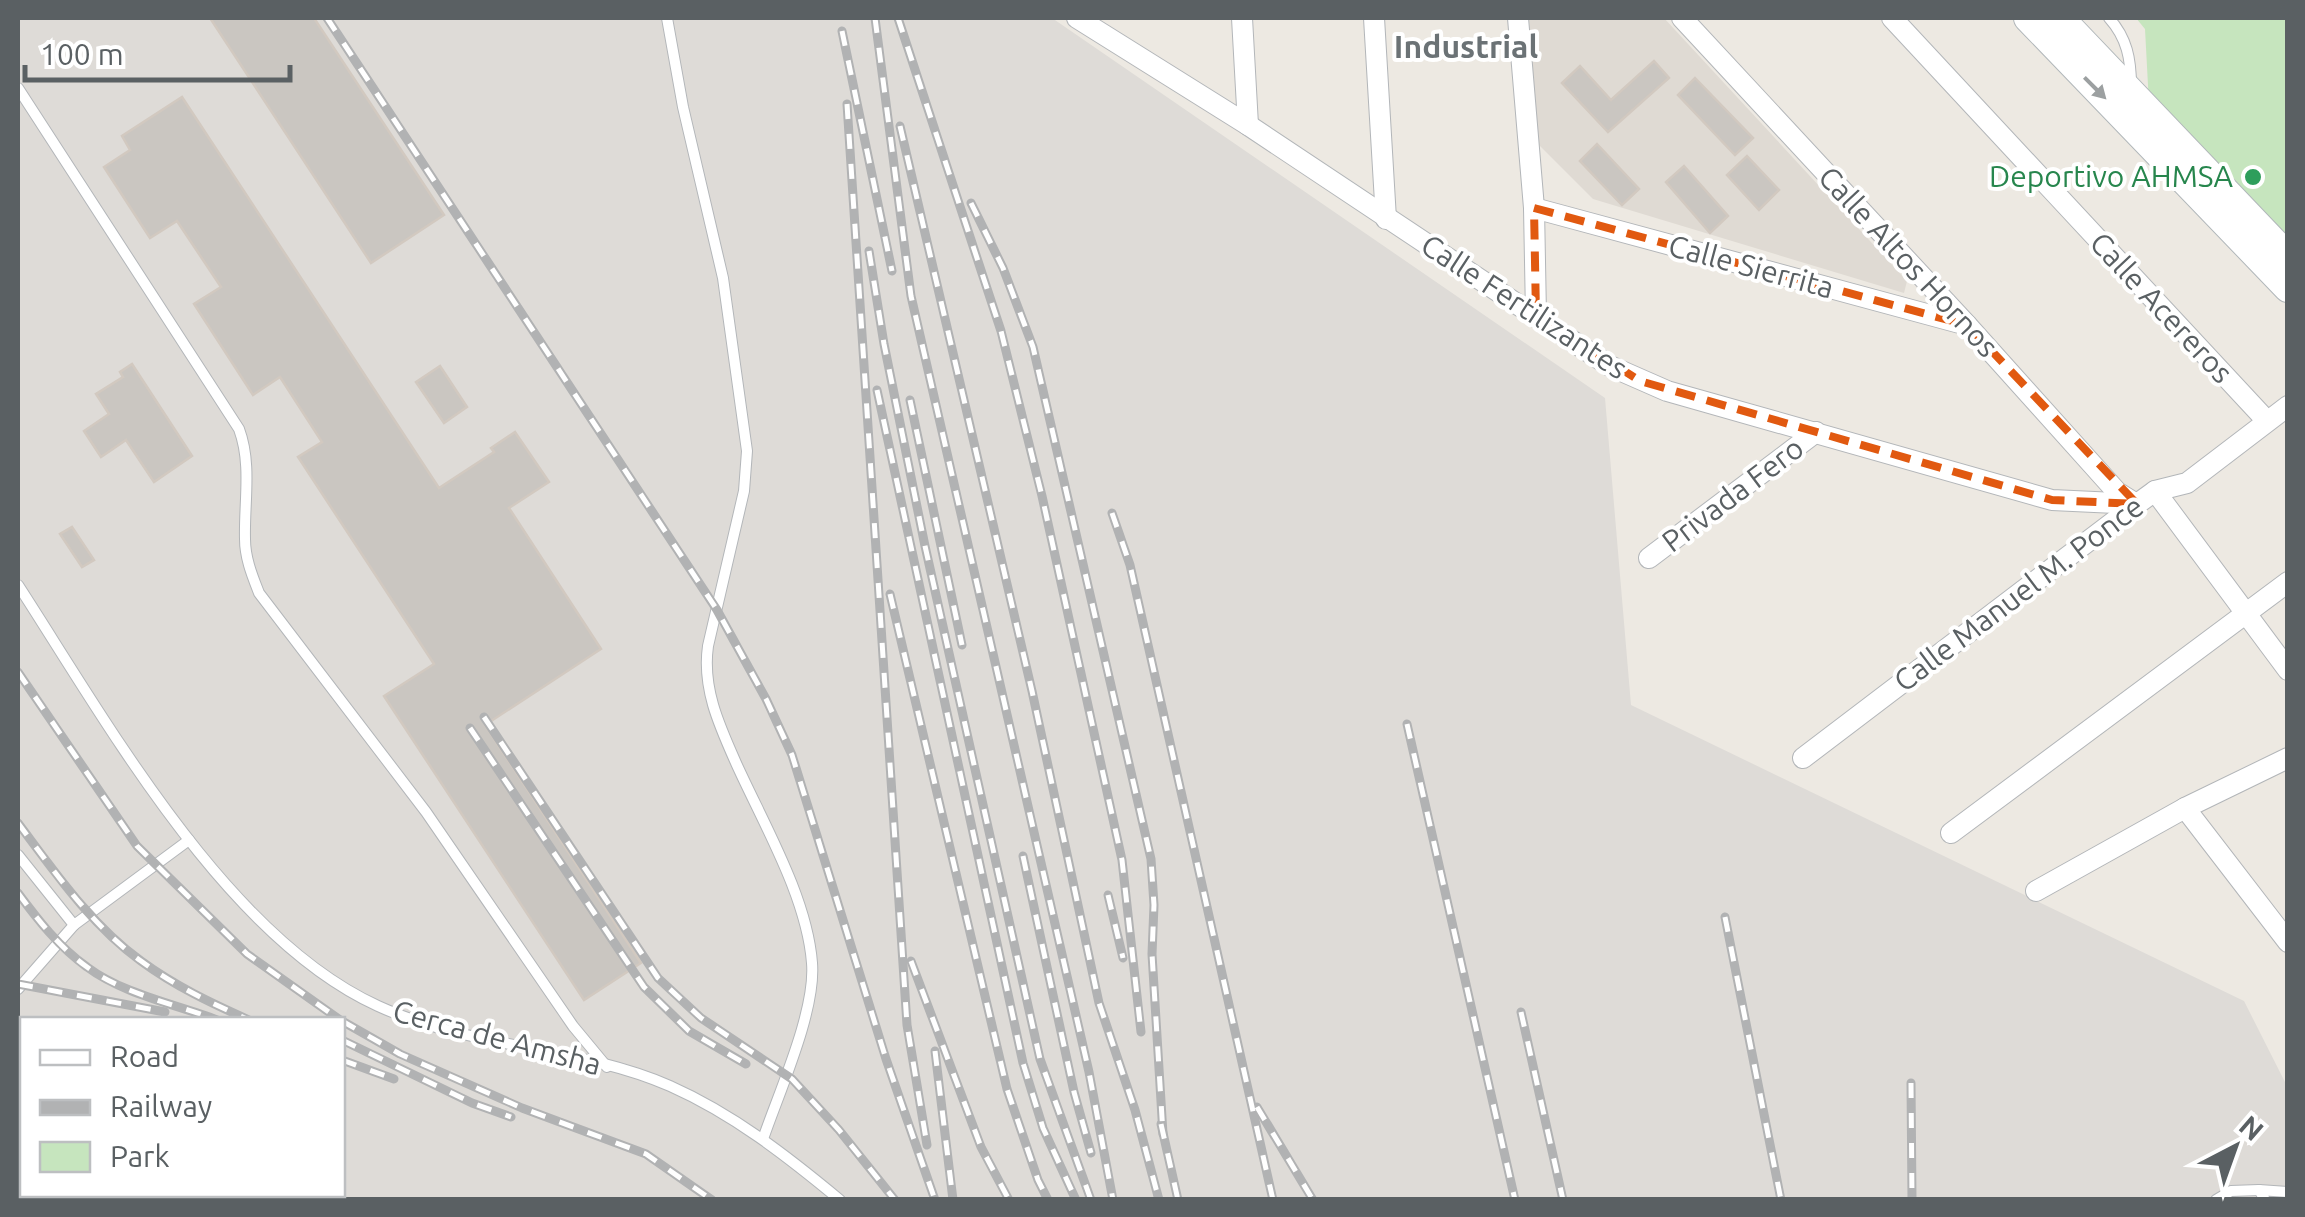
<svg xmlns="http://www.w3.org/2000/svg" width="2305" height="1217" viewBox="0 0 2305 1217" font-family="Ubuntu,sans-serif">
<rect width="100%" height="100%" fill="#ede9e2"/>
<!-- industrial -->
<path fill="#dedbd7" fill-rule="evenodd" d="M 18,18 L 1052,18 L 1605,398 L 1631,705 L 2244,1001 L 2287,1086 L 2287,1199 L 18,1199 ZM 22,1020 L 342,1020 L 342,1194 L 22,1194 Z"/>
<!-- education -->
<polygon fill="#dfdad3" points="1529,18 1664,18 1907,281 1904,293 1593,199 1538,144"/>
<!-- green -->
<polygon fill="#c6e5be" points="2136,18 2287,18 2287,249 2149,104 2145,29"/>
<!-- building -->
<g fill="#cac6c1" stroke="#d2c9c0" stroke-width="2.5">
<polygon points="210,18 314,18 444,215 371,263"/>
<polygon points="1654,61 1669,78 1608,132 1562,83 1580,66 1611,100"/>
<polygon points="1695,78 1753,138 1735,155 1678,95"/>
<polygon points="182,97 439,488 494,452 491,448 515,432 549,482 509,508 601,649 485,725 641,963 584,1000 384,696 434,664 298,457 322,442 280,377 253,395 194,304 221,287 177,221 150,238 104,167 130,150 122,136"/>
<polygon points="1597,144 1639,189 1622,205 1580,161"/>
<polygon points="1747,156 1779,190 1759,210 1727,175"/>
<polygon points="1684,166 1728,216 1710,233 1666,182"/>
<polygon points="132,364 192,456 154,482 126,440 101,457 84,431 109,414 96,394 123,377 120,372"/>
<polygon points="440,366 467,407 444,423 416,382"/>
<polygon points="72,527 94,560 82,567 60,534"/>
</g>
<g fill="none" stroke-linecap="round" stroke-linejoin="round">
<defs>
<g id="lane">
<path d="M 667,18 L 683,107 L 723,278 L 747,451 L 744,491 L 708,646 C 702,688 719,725 736,763 C 763,823 807,897 812,963 C 816,1011 779,1092 763,1139"/>
<path d="M 2109,18 C 2127,38 2131,59 2131,86"/>
<path d="M 18,88 L 239,429 C 252,464 244,502 245,539 C 245,558 252,575 259,593 L 426,812 L 573,1026 L 607,1067"/>
<path d="M 18,585 C 107,722 226,937 378,1006 C 472,1049 579,1046 670,1086 C 733,1114 787,1156 840,1200"/>
<polyline points="18,855 74,925 189,840"/>
<polyline points="18,989 74,925"/>
<polyline points="2216,1200 2231,1191 2259,1190"/>
<polyline points="2265,1200 2259,1190 2288,1192"/>
</g>
<g id="street">
<polyline points="1077,18 1248,125 1610,366 1667,391 2052,500 2137,504"/>
<polyline points="1242,18 1248,125"/>
<polyline points="1374,18 1386,219"/>
<polyline points="1518,18 1534,208 1536,315"/>
<polyline points="1682,18 1967,325 2117,492 2133,502"/>
<polyline points="1892,18 2267,421"/>
<polyline points="1534,208 1967,325"/>
<polyline points="2155,491 2288,670"/>
<polyline points="1649,558 1816,432"/>
<polyline points="1803,758 2137,504 2155,491 2187,483 2288,406"/>
<polyline points="2185,808 2288,942"/>
<polyline points="1951,833 2288,582"/>
<polyline points="2036,891 2185,808 2288,758"/>
</g>
<g id="secondary">
<polyline points="2028,18 2288,288"/>
<polyline points="2060,18 2288,257"/>
</g>
</defs>
<!-- lane casing -->
<use href="#lane" stroke="#b3b6b9" stroke-width="12"/>
<!-- street casing -->
<use href="#street" stroke="#b3b6b9" stroke-width="22"/>
<!-- secondary casing -->
<use href="#secondary" stroke="#b1b7ba" stroke-width="30"/>
<!-- lane -->
<use href="#lane" stroke="#fff" stroke-width="10"/>
<!-- street -->
<use href="#street" stroke="#fff" stroke-width="20"/>
<!-- secondary -->
<use href="#secondary" stroke="#fff" stroke-width="28"/>
<defs>
<g id="rail">
<polyline points="327,18 717,610 766,699 792,755 886,1059 935,1200"/>
<polyline points="875,18 911,296 1089,1072 1113,1200"/>
<polyline points="898,18 1001,331 1042,496 1122,860 1141,1032"/>
<polyline points="842,31 892,271"/>
<polyline points="847,104 907,1025 927,1145"/>
<polyline points="900,126 1032,691 1099,1003 1135,1110 1159,1200"/>
<polyline points="971,203 1003,268 1033,347 1151,859 1154,905 1152,954 1163,1134"/>
<polyline points="869,251 884,344 925,546 1040,1059 1091,1200"/>
<polyline points="877,390 1023,1063 1043,1128 1076,1200"/>
<polyline points="910,400 962,645"/>
<polyline points="1112,513 1130,565 1273,1200"/>
<polyline points="890,594 1007,1089 1038,1180 1048,1200"/>
<polyline points="18,672 137,846 247,954 340,1020"/>
<polyline points="484,717 658,978 701,1018 792,1079 839,1130 895,1200"/>
<polyline points="1407,724 1515,1200"/>
<polyline points="470,728 644,987 689,1031 746,1064"/>
<path d="M 18,823 C 54,871 91,925 141,961 C 175,986 211,1003 249,1020"/>
<polyline points="1023,856 1074,1092 1091,1153"/>
<path d="M 18,893 C 38,920 59,947 87,967 C 123,994 175,1004 217,1020"/>
<polyline points="1108,895 1123,958"/>
<polyline points="1725,917 1781,1200"/>
<polyline points="911,961 981,1147 1009,1200"/>
<polyline points="18,984 165,1012"/>
<polyline points="1521,1012 1563,1200"/>
<polyline points="342,1021 400,1054 522,1108 646,1154 712,1200"/>
<polyline points="342,1040 472,1103 511,1117"/>
<polyline points="935,1051 953,1200"/>
<polyline points="342,1060 394,1079"/>
<polyline points="1911,1083 1912,1200"/>
<polyline points="1257,1107 1313,1200"/>
<polyline points="1161,1124 1178,1200"/>
<polyline points="18,1148 22,1144"/>
</g>
</defs>
<!-- rail casing -->
<use href="#rail" stroke="#b1b2b3" stroke-width="9"/>
<!-- rail -->
<use href="#rail" stroke="#fff" stroke-width="5" stroke-dasharray="15" stroke-linecap="butt"/>
</g>
<!-- one-way arrows -->
<defs><path id="oneway-solid" d="M-6-.8H1V-3.2L6.5 0L1 3.2V.8H-6Z" transform="scale(2.5)"/></defs>
<use fill="#9ca0a1" href="#oneway-solid" transform="translate(2095 88) rotate(45)"/>
<!-- marked area -->
<path fill="none" stroke="#e15910" stroke-width="8" stroke-dasharray="20 12" stroke-linejoin="round" d="M 1534,208 L 1967,325 L 2137,504 L 2052,500 L 1640,381 L 1536,315 Z"/>
<!-- markers -->
<circle fill="#2e9e5b" stroke="#fff" stroke-width="4" cx="2253" cy="177" r="10"/>
<g text-anchor="middle" stroke-width="8" stroke-linejoin="round" paint-order="stroke">
<!-- leisure labels -->
<g font-size="30" fill="#27864d" stroke="#fff" text-anchor="end">
<text x="2233" y="187">Deportivo AHMSA</text>
</g>
<!-- street labels -->
<g font-size="30" fill="#5a6063" stroke="#fff">
<text transform="translate(1908 262) rotate(47)" y="10">Calle Altos Hornos</text>
<text transform="translate(1751 267) rotate(15)" y="10">Calle Sierrita</text>
<text transform="translate(1524 307) rotate(33)" y="10">Calle Fertilizantes</text>
<text transform="translate(2161 308) rotate(47)" y="10">Calle Acereros</text>
<text transform="translate(1733 495) rotate(-37)" y="10">Privada Fero</text>
<text transform="translate(2019 594) rotate(-37)" y="10">Calle Manuel M. Ponce</text>
<text transform="translate(497 1038) rotate(15)" y="10">Cerca de Amsha</text>
</g>
<!-- neighbourhood labels -->
<g font-size="32" font-weight="bold" fill="#6b7275" stroke="#fff">
<text x="1466" y="58">Industrial</text>
</g>
</g>
<!-- border -->
<rect width="2305" height="1217" fill="none" stroke="#5a6063" stroke-width="40"/>
<!-- legend -->
<rect x="20" y="1017" width="325" height="180" fill="#ffffff" stroke="#bdbfc1" stroke-width="2.5"/>
<rect x="40" y="1050" width="50" height="15" fill="#ffffff" stroke="#bdbfc1" stroke-width="2.5"/>
<text x="110" y="1067" font-size="30" fill="#5a6063">Road</text>
<rect x="40" y="1100" width="50" height="15" fill="#b1b2b3" stroke="#bdbfc1" stroke-width="2.5"/>
<text x="110" y="1117" font-size="30" fill="#5a6063">Railway</text>
<rect x="40" y="1142" width="50" height="30" fill="#c6e5be" stroke="#bdbfc1" stroke-width="2.5"/>
<text x="110" y="1167" font-size="30" fill="#5a6063">Park</text>
<!-- north arrow -->
<g transform="translate(2235 1147) rotate(41)" stroke="#ffffff" stroke-width="8" paint-order="stroke">
<path d="M0-8L18 38L0 25L-18 38Z" fill="#5a6063"/>
<text y="-15" font-size="28" font-weight="bold" text-anchor="middle" fill="#5a6063">N</text>
</g>
<!-- scale -->
<path d="M25 65v15h265v-15" fill="none" stroke="#5a6063" stroke-width="5"/>
<text x="40" y="65" font-size="30" fill="#5a6063" stroke="#ffffff" stroke-width="8" paint-order="stroke">100 m</text>
</svg>
